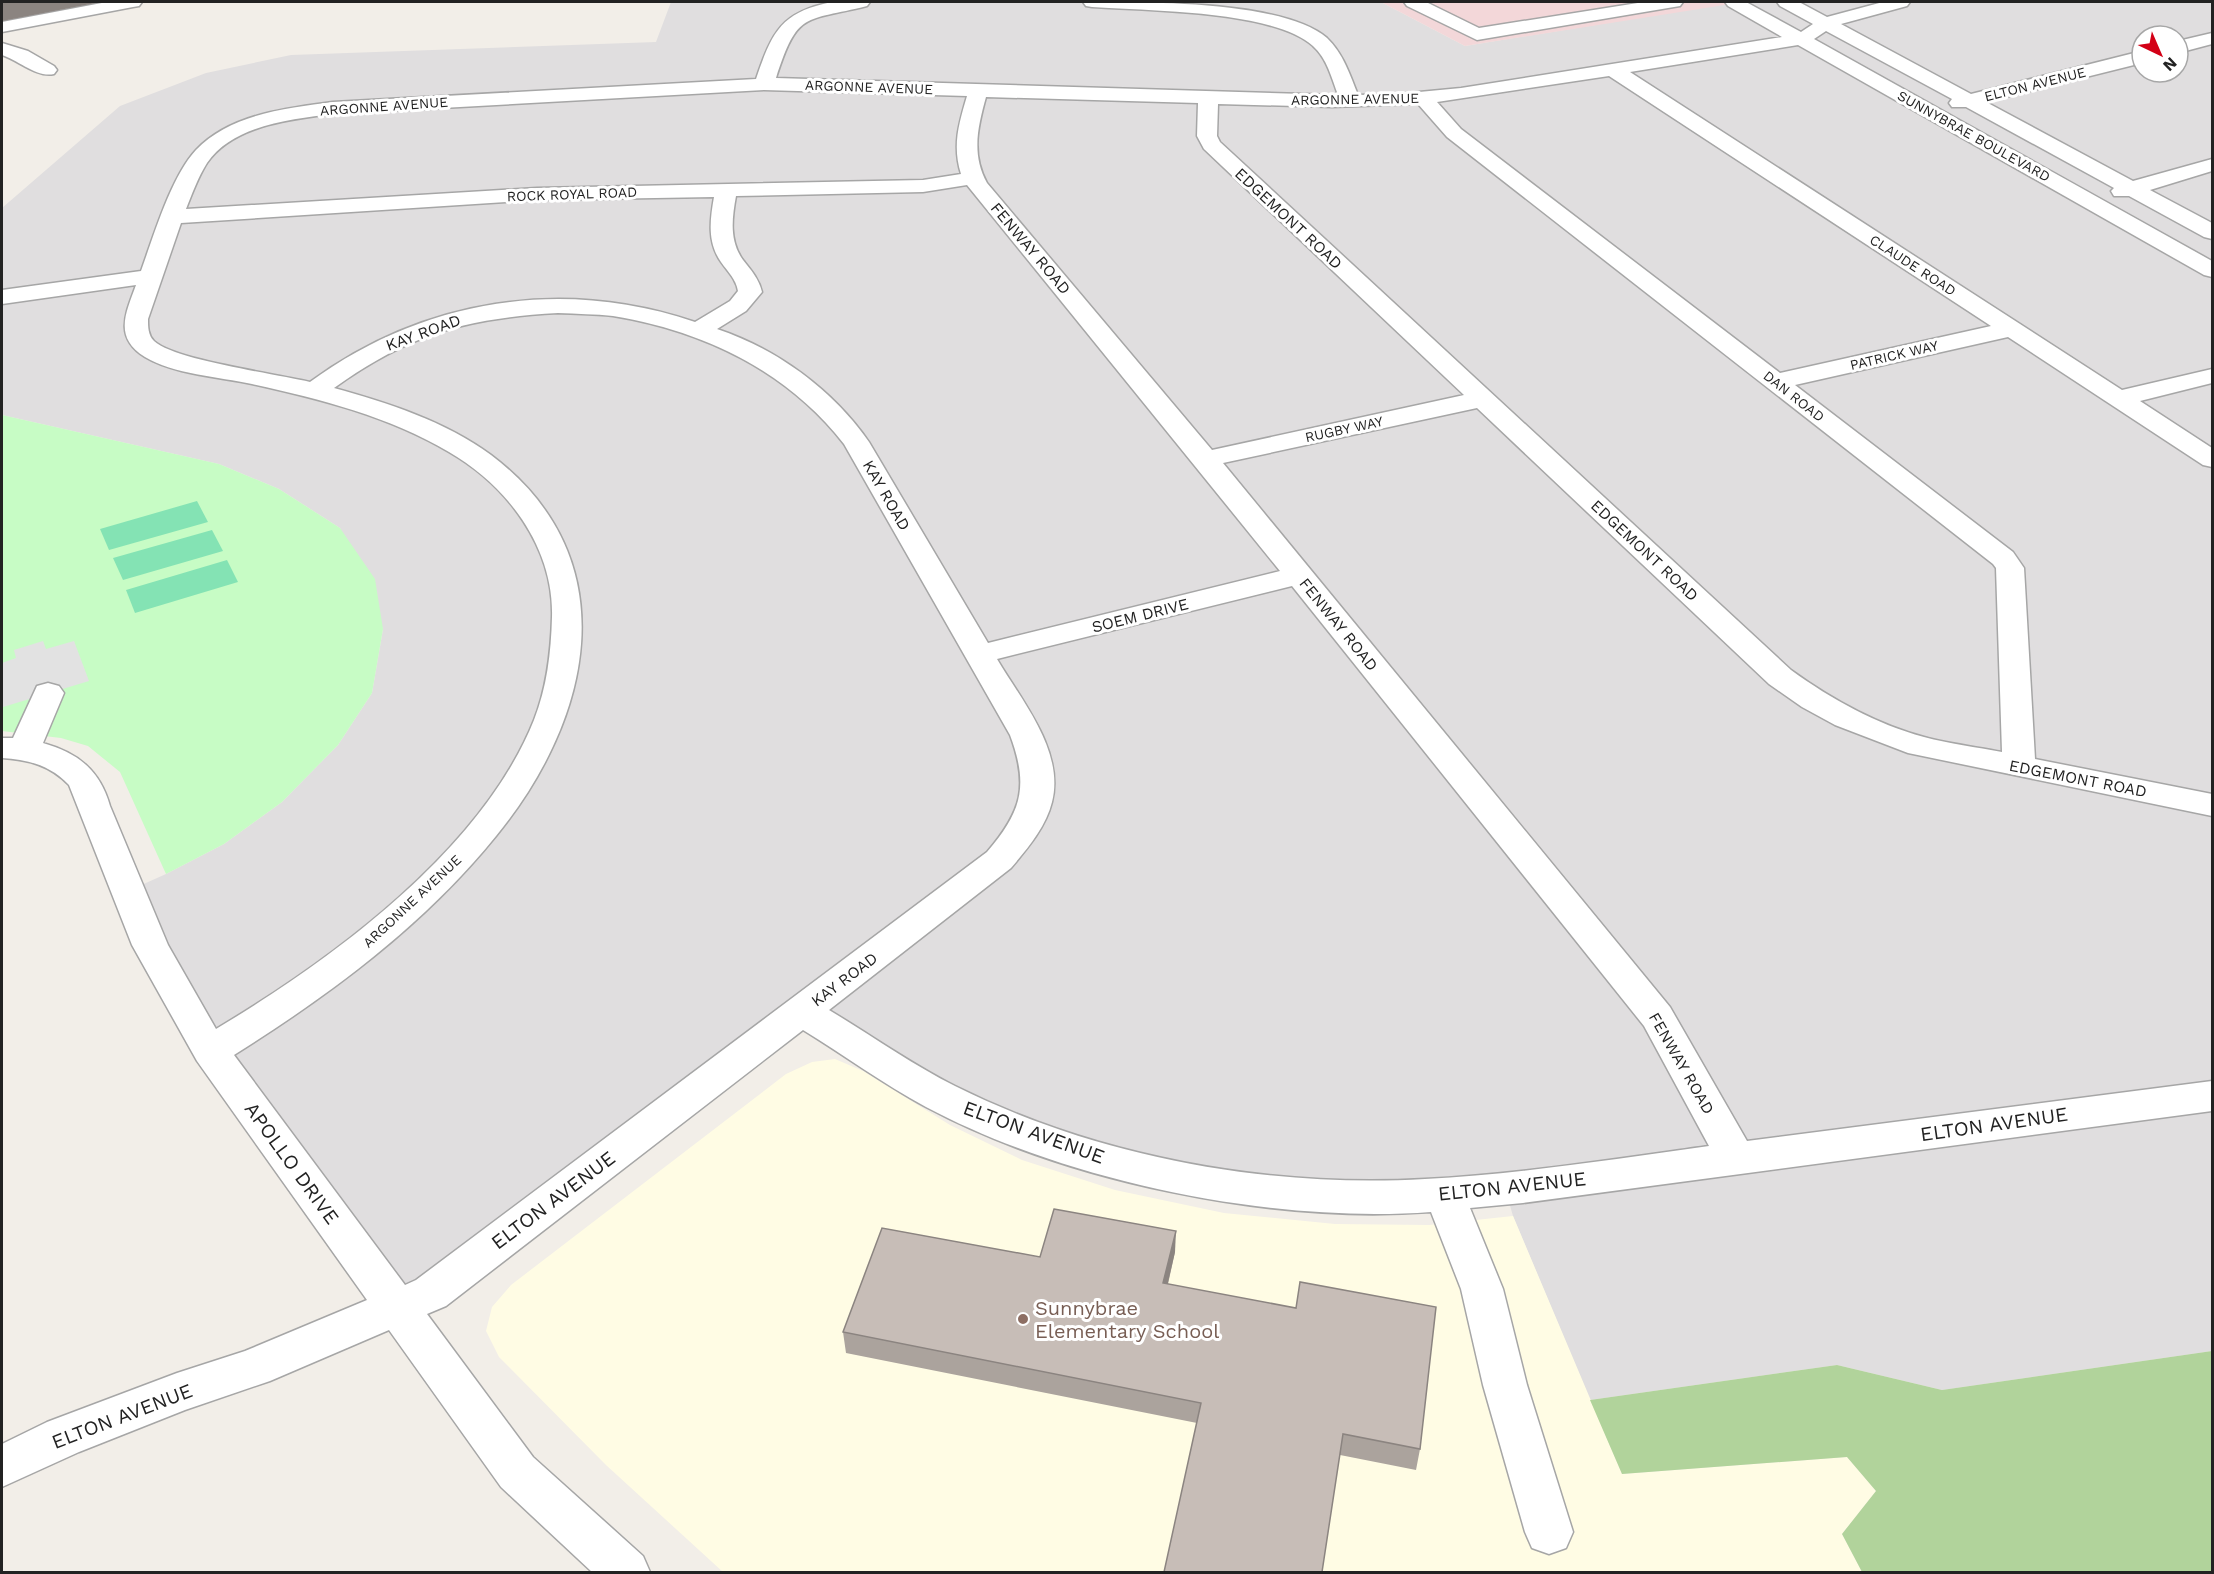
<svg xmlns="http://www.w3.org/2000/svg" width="2214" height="1574" viewBox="0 0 2214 1574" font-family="'Work Sans',sans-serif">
<rect width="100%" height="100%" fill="#f2eee8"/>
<!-- residential -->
<path fill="#e0dedf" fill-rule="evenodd" d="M 671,2 L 1381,2 L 1465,46 L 1736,2 L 1734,2 L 2212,2 L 2212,1351 L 1942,1390 L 1837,1365 L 1590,1400 L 1513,1216 L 1505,1188 L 1423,1196 L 1090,1156 L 802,1011 L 397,1308 L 210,1051 L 128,891 L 166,874 L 224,844 L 282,802 L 338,745 L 372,693 L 383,629 L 340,528 L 279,489 L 219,464 L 2,415 L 2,208 L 120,106 L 206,73 L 291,55 L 656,42 ZM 2142,36 L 2178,36 L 2178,72 L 2142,72 Z"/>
<!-- commercial -->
<polygon fill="#f3d7d9" points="1381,2 1734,2 1737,3 1465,46"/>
<!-- education -->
<polygon fill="#fffce4" points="835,1059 863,1071 950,1125 1022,1160 1115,1190 1224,1213 1335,1224 1429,1225 1513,1216 1622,1474 1847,1457 1876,1491 1842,1534 1862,1572 723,1572 606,1465 499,1357 486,1331 492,1307 511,1285 786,1074 812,1062"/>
<!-- forest -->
<polygon fill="#b1d39b" points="2212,1351 2212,1572 1862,1572 1842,1534 1876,1491 1847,1457 1622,1474 1590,1400 1837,1365 1942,1390"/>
<!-- park -->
<polygon fill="#c7fcc5" points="2,415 219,464 279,489 340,528 375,579 383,629 372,693 338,745 282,802 224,844 166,874 120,772 88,746 61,738 2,731"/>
<!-- pitch -->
<g fill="#84e3b4">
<polygon points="197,501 208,522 109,550 100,529"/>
<polygon points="212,530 223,551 123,580 113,558"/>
<polygon points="227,560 238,582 135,613 126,590"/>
</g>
<!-- parking -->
<polygon fill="#e2e2e2" points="43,641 46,649 74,641 89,681 3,707 2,663 16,658 14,650"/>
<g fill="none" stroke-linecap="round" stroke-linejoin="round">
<defs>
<g id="minor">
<polygon points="107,2 142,2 139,6 133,7 2,32 2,22"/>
<path d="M 832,2 L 870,2 L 867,6 C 804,22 798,10 776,78 L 1338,95 C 1332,79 1327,58 1313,46 C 1273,10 1146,11 1092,7 L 1086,6 L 1083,2 C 1142,2 1283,0 1327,38 C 1343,53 1350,75 1358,95 L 1398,94 L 1461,88 L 1782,37 L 1728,6 L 1725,2 L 1746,2 L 1801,32 L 1813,24 L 1780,6 L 1777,2 L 1799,2 L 1827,17 L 1883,2 L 1910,2 L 1907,6 L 1841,24 L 1971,94 L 2142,51 L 2142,63 L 1986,102 L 2133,181 L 2212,159 L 2212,171 L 2150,190 L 2212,223 L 2212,239 L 2204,237 L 2129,196 L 2114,196 L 2111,191 L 2114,188 L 1966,107 L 1952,107 L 1949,103 L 1952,99 L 1826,31 L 1814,39 L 2212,261 L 2212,277 L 2204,275 L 1798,45 L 1630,72 L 2122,390 L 2212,369 L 2212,383 L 2140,401 L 2212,448 L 2212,467 L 2203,465 L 2008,337 L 1795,385 L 2013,552 L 2024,568 L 2035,759 L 2212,794 L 2212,816 L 1908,753 L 1835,725 L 1802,707 L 1769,684 L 1477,408 L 1223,463 L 1670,1007 L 1747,1141 L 2212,1081 L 2212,1111 L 1523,1203 L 1470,1208 L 1503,1289 L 1527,1385 L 1573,1532 L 1566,1548 L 1549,1554 L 1532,1548 L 1525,1532 L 1483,1385 L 1461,1289 L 1431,1212 C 1272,1224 1067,1182 926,1107 C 883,1084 844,1055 803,1030 L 446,1306 L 427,1314 L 533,1457 L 643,1556 L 650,1572 L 592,1572 L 501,1487 L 389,1330 L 270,1381 L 185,1410 L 79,1452 L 2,1487 L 2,1444 L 47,1422 L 177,1373 L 245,1351 L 367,1300 L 197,1061 L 132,945 L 69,785 C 50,765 29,760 2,758 L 2,738 L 13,738 L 37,686 L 48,683 L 59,686 L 64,693 L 43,743 C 78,753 100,770 110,806 L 168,945 L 216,1029 C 333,959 482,850 534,720 C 547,687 551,653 552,617 C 554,548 508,486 449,452 C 388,416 320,399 252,384 C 219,377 173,374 145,357 C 113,337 126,313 136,285 L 2,304 L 2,290 L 141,271 C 154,235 171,177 196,150 C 230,114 287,108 333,102 L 756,79 C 772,32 781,12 832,2 ZM 1609,76 L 1991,326 L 1780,373 L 1461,129 L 1437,102 ZM 764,90 L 967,96 C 959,123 952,146 961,174 L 923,180 L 537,188 L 186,209 C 192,194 198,177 207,163 C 233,125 292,119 333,114 ZM 986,97 L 1198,103 L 1197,136 L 1204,149 L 1464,395 L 1212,450 L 987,183 C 971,154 978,126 986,97 ZM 1218,104 L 1332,107 L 1418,104 L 1447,137 L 1993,564 L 1996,568 L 2002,752 C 1976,747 1950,744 1924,737 C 1876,724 1831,699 1791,670 L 1220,142 L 1217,136 ZM 967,185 L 1280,571 L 988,643 L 869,442 C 833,390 777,349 717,329 L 746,311 L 762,292 C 759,279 751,270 743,260 C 729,241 732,218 736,196 L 923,192 ZM 714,197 C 710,220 707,242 721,262 C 728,272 736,279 738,291 L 730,301 L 695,322 C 562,277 423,299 310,382 C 277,374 174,360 154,341 C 148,335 148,327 148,319 L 181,223 L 537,200 ZM 558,313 C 577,314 595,314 613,316 C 704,331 787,371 844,444 L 1010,735 C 1029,786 1022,811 987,852 L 416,1280 L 405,1285 L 234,1055 C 331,994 423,926 496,836 C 592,719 629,559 491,455 C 445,421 388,403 334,388 C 409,334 467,318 558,313 ZM 1292,586 L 1644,1026 L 1709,1146 C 1615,1159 1520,1174 1425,1179 C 1267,1188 1097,1157 955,1086 C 911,1064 871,1035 829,1010 L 1011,868 C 1027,849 1046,827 1052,802 C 1065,751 1021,700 997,659 Z"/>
<polygon points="1404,2 1426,2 1479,28 1644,2 1683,2 1680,6 1674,7 1477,40 1407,6"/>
<polygon points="2212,33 2212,44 2178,53 2178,41"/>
<path d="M 2,43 L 28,51 L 54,66 L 57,70 L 54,74 C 37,78 18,60 2,55 Z"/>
</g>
</defs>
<!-- minor casing -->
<use href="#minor" stroke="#a6a6a6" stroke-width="3"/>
<!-- minor -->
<use href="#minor" fill="#fff" fill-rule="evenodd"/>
</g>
<!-- wall -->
<polygon fill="#aba39d" points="1175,1252 1168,1284 1420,1449 1416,1470 1340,1455 1197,1423 846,1353 843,1332 1040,1257"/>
<!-- shaded-wall -->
<g fill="#8b8480">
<polygon points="2,2 101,2 2,21"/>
<polygon points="1176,1231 1175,1252 1163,1304 1163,1283"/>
</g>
<!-- building -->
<polygon fill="#c7bdb7" stroke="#8b8480" stroke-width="1.5" points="1054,1209 1176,1231 1163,1283 1296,1308 1300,1282 1436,1307 1420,1449 1343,1434 1322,1572 1164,1572 1201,1403 843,1332 882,1228 1040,1257"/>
<!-- markers -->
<circle fill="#8d6e63" stroke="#fff" stroke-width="2" cx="1023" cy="1319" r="6"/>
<g text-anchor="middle" stroke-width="6" stroke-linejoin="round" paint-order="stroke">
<!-- far-street labels -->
<g font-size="14" fill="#222" stroke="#fff">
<text transform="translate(2035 84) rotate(-14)" y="5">ELTON AVENUE</text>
<text transform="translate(869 87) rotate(2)" y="5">ARGONNE AVENUE</text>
<text transform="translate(1355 99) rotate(-1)" y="5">ARGONNE AVENUE</text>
<text transform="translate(384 106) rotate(-4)" y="5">ARGONNE AVENUE</text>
<text transform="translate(1974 136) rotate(29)" y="5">SUNNYBRAE BOULEVARD</text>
<text transform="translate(572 194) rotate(-2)" y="5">ROCK ROYAL ROAD</text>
<text transform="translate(1913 265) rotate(33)" y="5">CLAUDE ROAD</text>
<text transform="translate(1894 355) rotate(-13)" y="5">PATRICK WAY</text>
<text transform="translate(1794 396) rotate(38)" y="5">DAN ROAD</text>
<text transform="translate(1344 429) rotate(-12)" y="5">RUGBY WAY</text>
<text transform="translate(412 901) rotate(-43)" y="5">ARGONNE AVENUE</text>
</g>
<!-- street labels -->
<g font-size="16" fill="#222" stroke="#fff">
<text transform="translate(1289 218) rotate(43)" y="6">EDGEMONT ROAD</text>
<text transform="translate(1031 248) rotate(50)" y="6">FENWAY ROAD</text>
<text transform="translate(423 332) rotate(-20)" y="6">KAY ROAD</text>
<text transform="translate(887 495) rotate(60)" y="6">KAY ROAD</text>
<text transform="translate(1645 550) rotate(43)" y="6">EDGEMONT ROAD</text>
<text transform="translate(1140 615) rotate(-14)" y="6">SOEM DRIVE</text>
<text transform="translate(1339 624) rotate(51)" y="6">FENWAY ROAD</text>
<text transform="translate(2078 778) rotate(11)" y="6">EDGEMONT ROAD</text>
<text transform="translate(844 979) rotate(-37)" y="6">KAY ROAD</text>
<text transform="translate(1682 1063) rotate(60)" y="6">FENWAY ROAD</text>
</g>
<!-- near-street labels -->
<g font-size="20" fill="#222" stroke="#fff">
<text transform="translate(1994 1124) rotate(-8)" y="7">ELTON AVENUE</text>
<text transform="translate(1034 1132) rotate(20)" y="7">ELTON AVENUE</text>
<text transform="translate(292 1163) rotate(54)" y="7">APOLLO DRIVE</text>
<text transform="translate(1512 1186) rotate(-6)" y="7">ELTON AVENUE</text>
<text transform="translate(553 1200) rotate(-37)" y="7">ELTON AVENUE</text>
<text transform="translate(122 1416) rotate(-21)" y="7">ELTON AVENUE</text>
</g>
<!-- near-education labels -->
<g font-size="20" fill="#785e54" stroke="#fff" text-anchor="start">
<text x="1035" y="1315">Sunnybrae<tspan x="1035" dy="23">Elementary School</tspan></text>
</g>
</g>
<!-- border -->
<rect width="2214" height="1574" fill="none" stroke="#222222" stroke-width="6"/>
<!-- north arrow -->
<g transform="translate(2160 54) rotate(136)"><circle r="28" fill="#ffffff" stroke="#a7a7a7" stroke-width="1.5"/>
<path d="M0-4.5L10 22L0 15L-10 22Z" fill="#d30016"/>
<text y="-9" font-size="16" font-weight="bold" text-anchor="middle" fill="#222222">N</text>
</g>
</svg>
